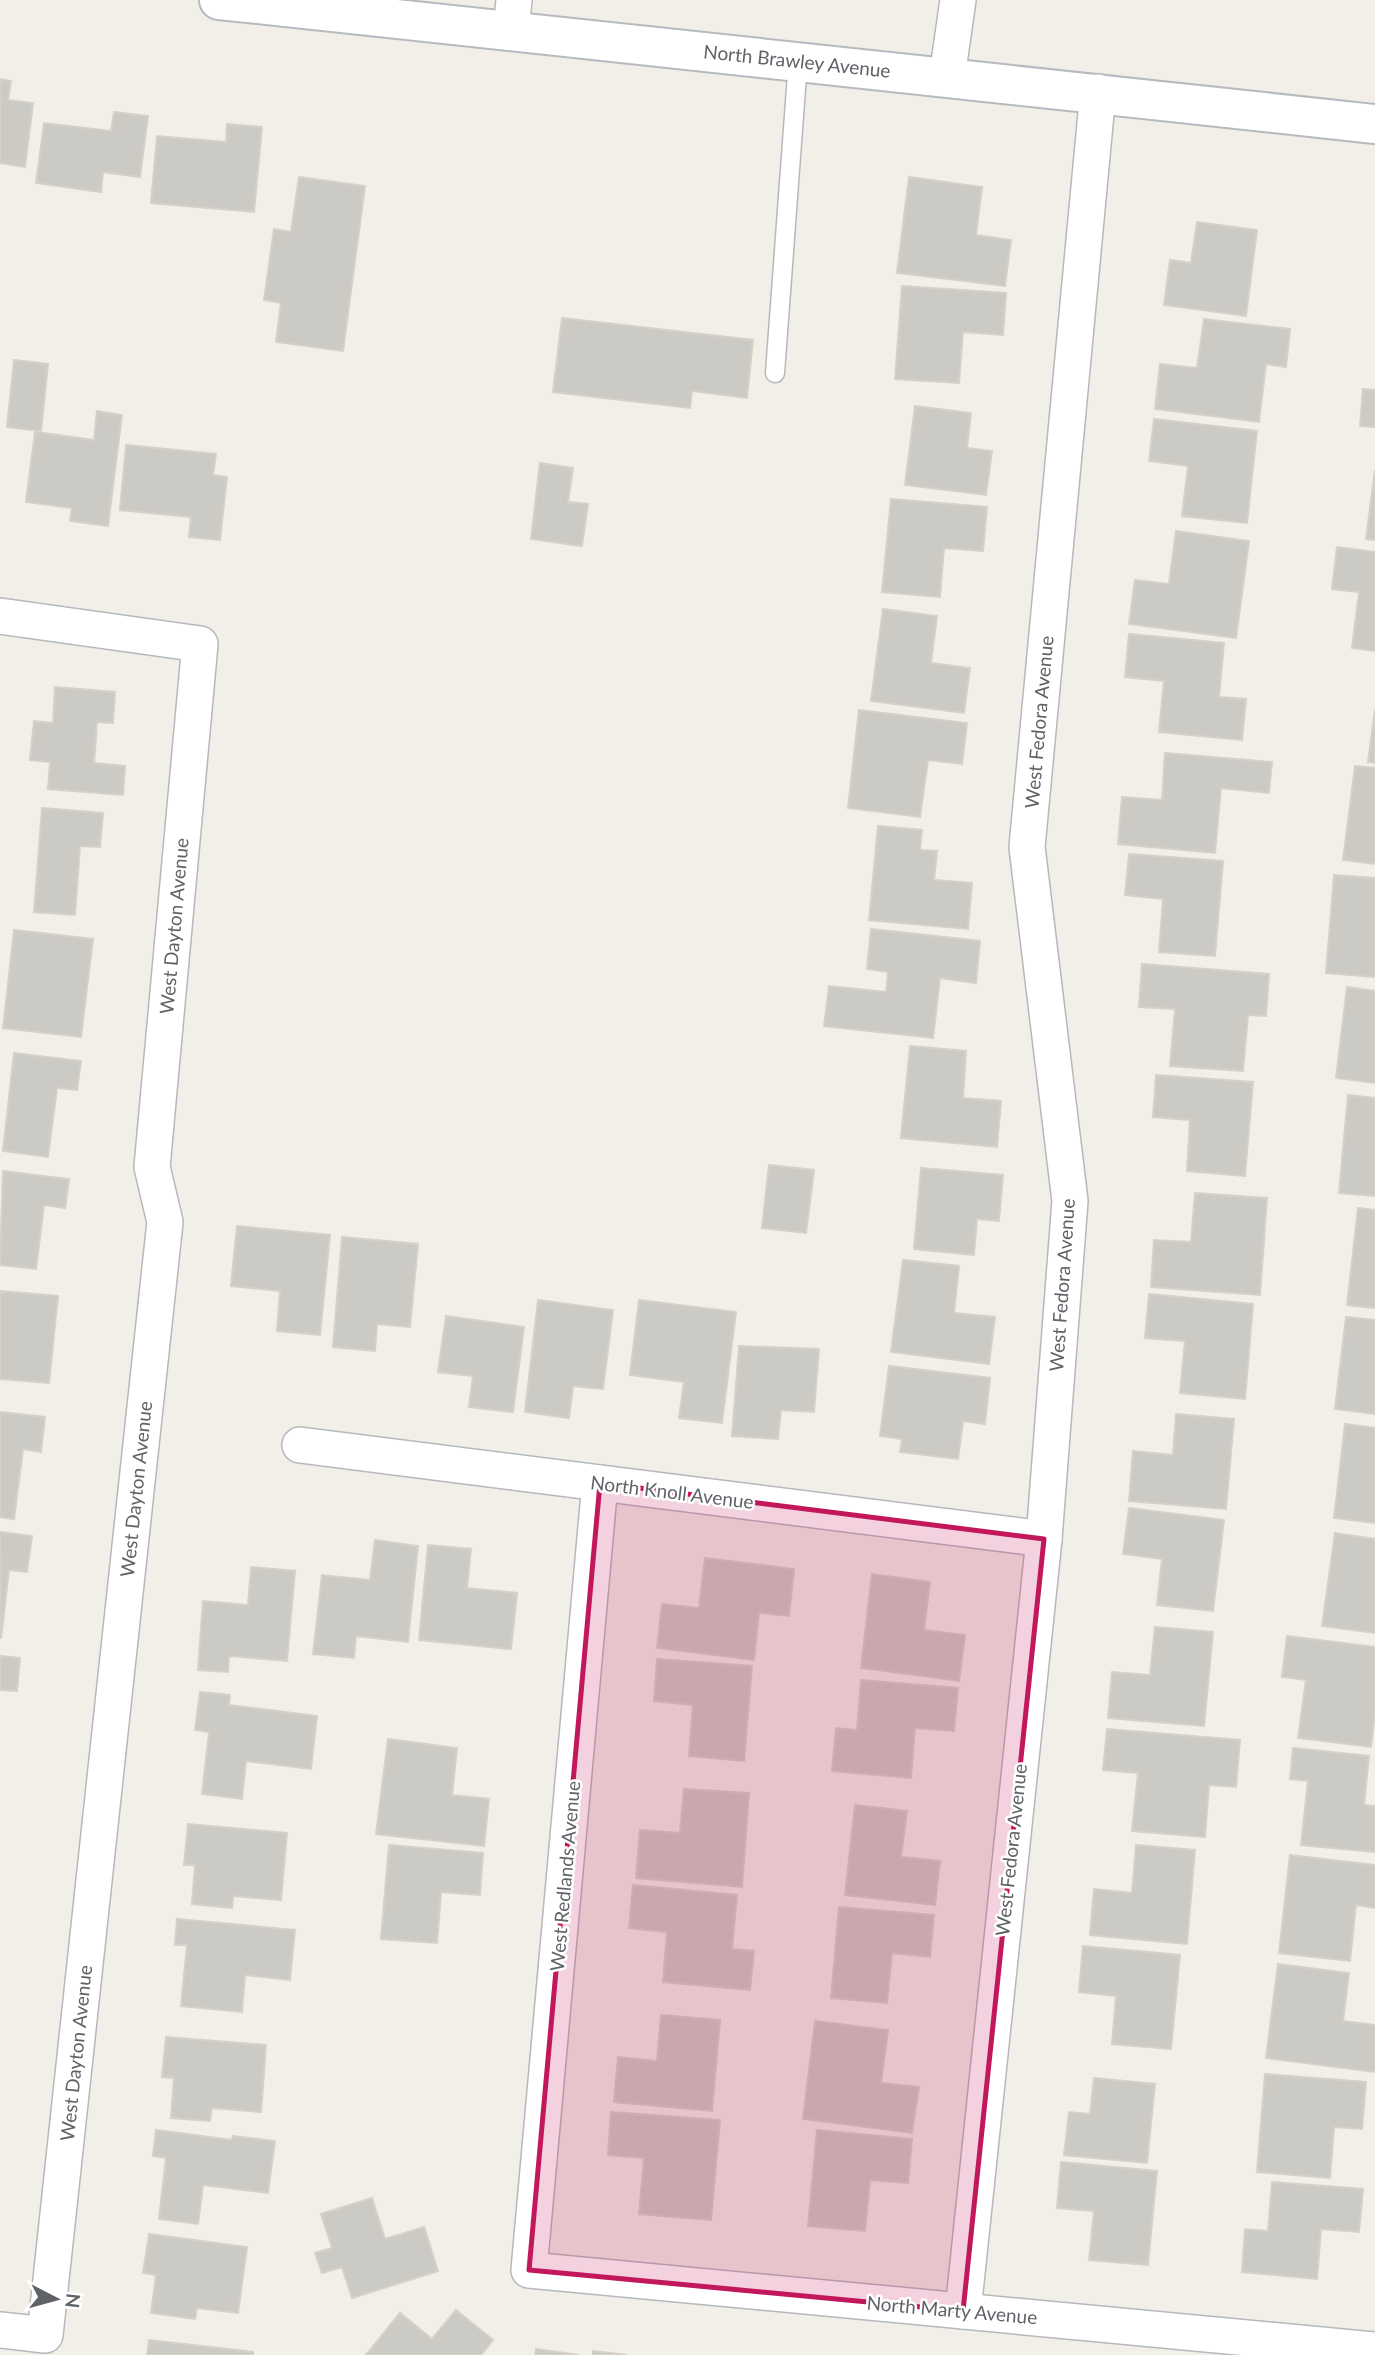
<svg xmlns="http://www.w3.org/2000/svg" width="1375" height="2355" viewBox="0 0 1375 2355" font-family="Lato,sans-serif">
<rect width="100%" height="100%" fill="#f1efe8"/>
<!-- building -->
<g fill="#cccac5" stroke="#d6d1c6" stroke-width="2">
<polygon points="0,79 11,81 8,100 33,103 25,167 0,163"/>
<polygon points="114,112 148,116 140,177 103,172 101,192 36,183 44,123 111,131"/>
<polygon points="227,124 262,127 254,212 151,203 157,136 226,142"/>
<polygon points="299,177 365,186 343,351 276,342 281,303 264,300 274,229 291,232"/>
<polygon points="909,177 982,187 976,235 1011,240 1005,286 897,273"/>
<polygon points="1197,222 1257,230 1246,316 1164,305 1170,260 1191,263"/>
<polygon points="902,286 1006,293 1003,335 963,332 959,383 895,379"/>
<polygon points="562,318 753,340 747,398 692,391 690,408 553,392"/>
<polygon points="1204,319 1290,329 1286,367 1266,364 1259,422 1155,409 1160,364 1197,368"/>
<polygon points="14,360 48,364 41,431 7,427"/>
<polygon points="1363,389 1375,390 1375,427 1360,426"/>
<polygon points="915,406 971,413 967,448 992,451 986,495 905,485"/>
<polygon points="97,411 122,415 108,526 70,521 72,508 26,502 35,432 94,440"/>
<polygon points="1154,419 1257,431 1247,523 1182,516 1188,466 1149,461"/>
<polygon points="126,445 216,454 213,475 227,477 220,540 189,537 191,517 120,510"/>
<polygon points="540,463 573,468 568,502 588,504 582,546 531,539"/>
<polygon points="1375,470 1375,540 1366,539"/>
<polygon points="891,499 987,507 983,551 944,548 940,597 882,592"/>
<polygon points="1176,531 1249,541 1236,638 1129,624 1135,580 1169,584"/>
<polygon points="1337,547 1375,552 1375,651 1352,648 1359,592 1332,589"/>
<polygon points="883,609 937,616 931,663 970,668 964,713 871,701"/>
<polygon points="1129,634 1224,643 1219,697 1246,699 1242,740 1159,732 1164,681 1125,677"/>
<polygon points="55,687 115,692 113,723 97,722 94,763 125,766 123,795 48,789 50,762 30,760 34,721 53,723"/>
<polygon points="1375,709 1375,763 1368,762"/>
<polygon points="859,710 967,723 962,764 928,760 920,817 848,808"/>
<polygon points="1165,753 1272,762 1269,793 1221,788 1215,853 1118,844 1122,797 1162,800"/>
<polygon points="1355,766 1375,768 1375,864 1343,860"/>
<polygon points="42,808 103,813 100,847 80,846 75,915 34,912"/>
<polygon points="878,826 922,830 920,850 937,851 934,880 972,883 968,929 869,920"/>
<polygon points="1129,854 1223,861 1215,956 1159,952 1163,899 1125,895"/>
<polygon points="1334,875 1375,878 1375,977 1326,973"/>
<polygon points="871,929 980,941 976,983 940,978 933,1038 824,1026 829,986 886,992 888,972 867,969"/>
<polygon points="14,930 93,939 81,1037 3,1028"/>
<polygon points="1142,964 1269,974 1266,1016 1248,1015 1243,1071 1170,1066 1175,1009 1139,1007"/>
<polygon points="1347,987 1375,991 1375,1083 1336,1078"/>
<polygon points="910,1046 966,1051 963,1098 1001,1101 997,1147 901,1138"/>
<polygon points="14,1053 81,1061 77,1090 57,1088 48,1157 3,1151"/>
<polygon points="1156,1075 1253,1082 1245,1176 1187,1171 1190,1120 1153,1117"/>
<polygon points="1348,1095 1375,1098 1375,1196 1339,1193"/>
<polygon points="769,1165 814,1170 806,1233 762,1228"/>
<polygon points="921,1168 1003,1175 999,1221 977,1219 974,1255 914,1249"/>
<polygon points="3,1171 69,1179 65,1208 44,1205 36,1269 0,1265"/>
<polygon points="1195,1193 1267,1198 1260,1295 1151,1287 1154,1240 1191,1242"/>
<polygon points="1358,1208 1375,1210 1375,1308 1347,1305"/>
<polygon points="237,1226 330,1235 320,1335 277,1331 280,1291 231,1286"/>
<polygon points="342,1237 418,1244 410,1327 377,1324 375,1351 333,1347"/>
<polygon points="903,1260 959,1266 954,1313 995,1317 989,1364 891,1352"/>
<polygon points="0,1291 58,1296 49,1383 0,1379"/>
<polygon points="1149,1294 1253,1304 1245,1399 1180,1393 1185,1341 1145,1338"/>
<polygon points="538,1300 613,1310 603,1389 573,1386 569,1418 525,1412"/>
<polygon points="639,1300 736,1312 722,1423 679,1418 684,1382 630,1375"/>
<polygon points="446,1316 524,1327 513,1412 469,1407 473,1376 438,1372"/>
<polygon points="1346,1317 1375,1320 1375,1414 1335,1409"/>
<polygon points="739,1346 819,1349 814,1412 781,1410 778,1439 732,1436"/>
<polygon points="889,1366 990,1378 985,1424 963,1421 958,1459 900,1452 902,1439 880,1436"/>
<polygon points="0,1412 45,1417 41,1452 23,1449 14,1519 0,1517"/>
<polygon points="1176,1414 1234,1419 1226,1509 1129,1501 1133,1451 1173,1455"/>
<polygon points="1345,1424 1375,1428 1375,1523 1334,1518"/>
<polygon points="1129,1508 1224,1520 1213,1611 1157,1605 1162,1559 1123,1554"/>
<polygon points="0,1532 32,1536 27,1572 9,1570 1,1639"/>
<polygon points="1335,1533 1375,1539 1375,1633 1322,1626"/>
<polygon points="375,1540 418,1546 408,1642 356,1636 354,1658 313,1654 322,1575 370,1580"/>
<polygon points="428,1545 471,1549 467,1588 517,1593 511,1649 419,1640"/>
<polygon points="705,1558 794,1569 789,1616 759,1613 754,1660 657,1648 662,1604 699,1608"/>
<polygon points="251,1567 295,1571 287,1661 229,1656 228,1672 198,1670 203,1601 248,1605"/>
<polygon points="872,1574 930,1582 924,1630 965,1635 959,1681 861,1668"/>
<polygon points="1155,1627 1213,1632 1204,1726 1108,1718 1112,1672 1150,1675"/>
<polygon points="1287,1636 1375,1647 1375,1714 1371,1747 1298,1738 1306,1680 1282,1677"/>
<polygon points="0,1656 20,1658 17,1691 0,1690"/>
<polygon points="657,1659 752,1666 744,1761 689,1756 693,1705 654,1701"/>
<polygon points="861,1680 958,1688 954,1731 915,1728 911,1778 832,1771 836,1728 857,1730"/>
<polygon points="200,1692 230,1695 229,1705 317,1716 311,1769 246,1761 242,1799 202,1794 209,1732 195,1730"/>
<polygon points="1107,1729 1240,1740 1236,1787 1209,1785 1205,1837 1132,1831 1138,1773 1103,1770"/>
<polygon points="388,1739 457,1748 452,1795 489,1799 484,1846 376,1834"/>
<polygon points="1293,1748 1369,1756 1364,1805 1375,1806 1375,1852 1301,1845 1308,1781 1290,1779"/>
<polygon points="684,1789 749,1793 742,1887 636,1878 640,1830 680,1833"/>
<polygon points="855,1805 907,1811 901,1857 940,1861 935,1905 845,1895"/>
<polygon points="188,1824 287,1833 281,1900 233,1896 232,1908 192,1904 195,1865 184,1865"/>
<polygon points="389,1845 483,1853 480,1895 441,1892 437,1943 381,1939"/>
<polygon points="1136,1845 1195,1850 1187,1944 1090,1935 1094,1889 1132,1893"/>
<polygon points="1290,1855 1375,1865 1375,1908 1356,1905 1350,1961 1279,1953"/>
<polygon points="633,1885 737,1895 732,1949 754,1951 750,1990 663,1982 667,1932 629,1928"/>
<polygon points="839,1907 934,1915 930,1957 892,1953 887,2003 831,1998"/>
<polygon points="177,1919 295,1930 290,1980 245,1975 242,2012 181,2006 187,1945 175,1945"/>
<polygon points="1083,1946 1180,1955 1171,2049 1112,2044 1116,1996 1079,1992"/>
<polygon points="1278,1964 1349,1973 1343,2021 1375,2025 1375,2072 1266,2058"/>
<polygon points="661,2015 720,2020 712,2111 614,2102 618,2057 657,2061"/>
<polygon points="815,2021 888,2030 881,2083 919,2087 912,2133 803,2119"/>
<polygon points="166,2037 266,2045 261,2112 212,2108 210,2121 171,2118 174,2078 162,2077"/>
<polygon points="1265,2074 1366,2082 1362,2129 1334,2127 1330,2178 1257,2172"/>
<polygon points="1094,2078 1155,2084 1147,2163 1064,2155 1069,2112 1090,2114"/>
<polygon points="611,2112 720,2120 711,2220 639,2214 644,2158 608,2155"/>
<polygon points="156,2130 232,2140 233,2136 275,2141 268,2193 203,2185 198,2224 159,2219 166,2158 153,2156"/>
<polygon points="817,2130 912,2139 908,2183 870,2180 865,2231 808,2226"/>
<polygon points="1061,2162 1157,2171 1148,2265 1089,2260 1094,2211 1057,2208"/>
<polygon points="1272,2182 1363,2189 1359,2232 1321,2229 1317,2279 1242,2272 1245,2229 1268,2231"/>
<polygon points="372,2198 385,2239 424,2227 438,2271 352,2298 342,2267 322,2273 315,2253 332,2248 321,2214"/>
<polygon points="149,2234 247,2247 238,2313 197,2308 195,2319 151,2313 156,2275 143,2273"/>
<polygon points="456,2310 493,2340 481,2355 366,2355 400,2313 432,2339"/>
<polygon points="149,2340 253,2352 253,2355 147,2355"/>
<polygon points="536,2349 579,2355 535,2355"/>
<polygon points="593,2351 627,2355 593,2355"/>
</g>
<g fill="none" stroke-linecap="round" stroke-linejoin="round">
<defs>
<polyline id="lane" points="775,373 798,61"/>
<g id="street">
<polyline points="511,31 514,0"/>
<polyline points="947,77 958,0"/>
<polyline points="0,616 200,644 152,1167 165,1222 45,2335 0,2330"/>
<polyline points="300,1445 1044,1539"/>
<polyline points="600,1483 529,2270 1375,2350"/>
<polyline points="963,2311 1044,1539 1070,1201 1027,847 1098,92"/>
</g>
<polyline id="secondary" points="219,0 1375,124"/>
</defs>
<!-- lane casing -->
<use href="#lane" stroke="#b5b8bc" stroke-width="21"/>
<!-- street casing -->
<use href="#street" stroke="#b5b8bc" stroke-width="38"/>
<!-- secondary casing -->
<use href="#secondary" stroke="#b6babf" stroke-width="42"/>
<!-- lane -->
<use href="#lane" stroke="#fff" stroke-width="18"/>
<!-- street -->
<use href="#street" stroke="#fff" stroke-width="35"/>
<!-- secondary -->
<use href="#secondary" stroke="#fff" stroke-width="38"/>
</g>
<!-- marked area -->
<path fill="#c2185b" fill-opacity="0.2" stroke="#c2185b" stroke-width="5" stroke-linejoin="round" d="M 600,1483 L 1044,1539 L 963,2311 L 529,2270 Z"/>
<g text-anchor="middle" stroke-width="5" stroke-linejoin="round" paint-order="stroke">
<!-- street labels -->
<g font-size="19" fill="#5f6368" stroke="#fff">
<text transform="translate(797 61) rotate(6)" y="7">North Brawley Avenue</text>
<text transform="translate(1039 722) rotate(-85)" y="7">West Fedora Avenue</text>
<text transform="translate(174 926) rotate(-85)" y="7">West Dayton Avenue</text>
<text transform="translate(1062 1285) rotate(-86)" y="7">West Fedora Avenue</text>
<text transform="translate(136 1489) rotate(-84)" y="7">West Dayton Avenue</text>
<text transform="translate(672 1492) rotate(7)" y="7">North Knoll Avenue</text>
<text transform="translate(1011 1850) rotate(-84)" y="7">West Fedora Avenue</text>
<text transform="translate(565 1876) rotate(-85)" y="7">West Redlands Avenue</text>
<text transform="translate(76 2053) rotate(-84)" y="7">West Dayton Avenue</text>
<text transform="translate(952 2310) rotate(5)" y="7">North Marty Avenue</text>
</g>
</g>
<!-- north arrow -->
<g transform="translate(56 2299) rotate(96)" stroke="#ffffff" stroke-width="5" paint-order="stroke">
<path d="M0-5L12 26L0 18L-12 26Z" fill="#5f6368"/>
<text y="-10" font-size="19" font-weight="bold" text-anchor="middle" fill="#5f6368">N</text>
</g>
</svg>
